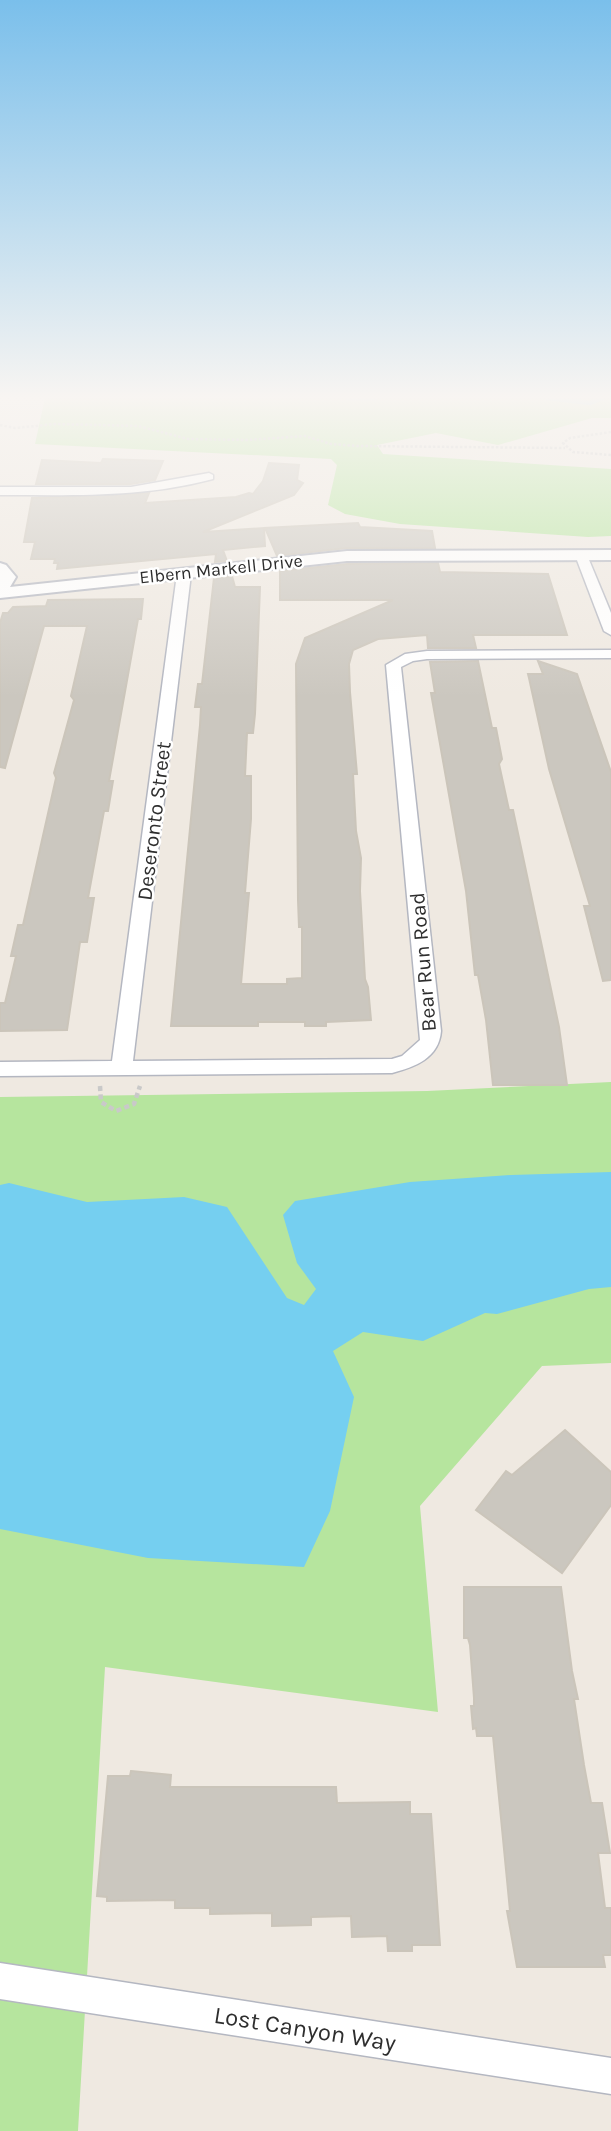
<svg xmlns="http://www.w3.org/2000/svg" width="611" height="2131" viewBox="0 0 611 2131" font-family="Karla,sans-serif">
<rect width="100%" height="100%" fill="#efe9e1"/>
<!-- green -->
<g fill="#b6e59e">
<polygon points="45,398 611,398 611,418 592,418 498,445 436,433 377,445 383,454 611,469 611,536 588,537 400,524 345,514 328,505 337,465 331,459 35,444"/>
<polygon points="611,1082 611,1363 542,1366 420,1506 438,1712 105,1667 78,2131 0,2131 0,1097 427,1091"/>
</g>
<!-- water -->
<polygon fill="#75cff0" points="611,1172 611,1287 589,1289 497,1314 485,1313 423,1341 363,1332 333,1351 354,1397 330,1511 304,1567 148,1558 0,1529 0,1185 9,1183 87,1202 184,1197 227,1207 287,1298 304,1305 316,1289 297,1263 283,1215 295,1201 410,1182 511,1175"/>
<g fill="none" stroke-linecap="round" stroke-linejoin="round">
<!-- stream -->
<g stroke="#75cff0" stroke-width="4.5">
<polyline points="348,398 375,398"/>
<polyline points="547,398 590,403 603,398"/>
</g>
</g>
<!-- building -->
<g fill="#cbc7bf" stroke="#cbc5ba" stroke-width="2">
<polygon points="103,459 163,461 155,480 131,484 36,484 42,460 101,463"/>
<polygon points="269,463 299,465 297,480 303,483 294,495 203,532 264,528 265,546 223,550 227,561 215,562 216,554 57,569 58,563 54,563 55,559 31,559 35,542 24,542 32,498 149,493 145,503 236,497 249,493 253,494 263,481"/>
<polygon points="358,523 360,527 432,531 435,548 347,548 277,556 265,528"/>
<polygon points="438,563 440,572 548,574 567,635 473,635 476,648 428,648 427,635 378,639 353,650 349,664 350,692 357,774 353,774 356,831 361,858 360,891 365,979 368,987 371,1020 326,1022 326,1026 305,1026 305,1022 258,1022 258,1026 171,1026 200,725 201,707 195,707 198,684 202,684 214,578 232,576 235,587 260,587 255,714 253,733 247,733 245,776 251,776 251,819 245,893 249,893 241,984 287,984 287,979 302,978 302,927 299,927 298,900 296,664 305,638 393,600 280,600 280,571 347,564"/>
<polygon points="143,599 141,619 138,619 109,781 113,781 108,811 104,811 88,898 94,898 87,942 80,942 67,1030 0,1031 0,1003 5,1003 16,956 11,956 18,925 23,925 40,849 56,778 54,773 74,700 71,696 87,626 44,626 5,768 0,767 0,623 3,613 8,613 13,607 46,606 48,600"/>
<polygon points="478,661 492,728 496,728 502,759 499,764 509,810 513,810 522,852 559,1027 567,1085 493,1085 486,1020 478,975 475,975 466,891 431,693 435,693 430,662"/>
<polygon points="538,661 577,674 611,772 611,980 603,981 584,906 590,906 549,769 529,678 528,674 543,674"/>
<polygon points="565,1430 611,1472 611,1505 562,1573 476,1510 506,1471 512,1475"/>
<polygon points="464,1587 561,1587 572,1671 578,1699 574,1699 584,1765 591,1803 602,1803 610,1853 598,1853 605,1908 611,1908 611,1955 603,1955 605,1967 517,1967 507,1911 510,1911 507,1880 493,1736 477,1736 476,1728 473,1729 471,1706 474,1706 474,1698 470,1645 468,1638 464,1638"/>
<polygon points="131,1771 171,1775 170,1787 336,1787 337,1803 410,1802 410,1814 431,1814 440,1945 412,1945 412,1951 388,1951 387,1936 352,1937 351,1916 311,1917 311,1925 272,1926 272,1913 210,1914 210,1908 175,1908 175,1900 107,1901 107,1897 97,1896 108,1776 130,1776"/>
</g>
<g fill="none" stroke-linecap="round" stroke-linejoin="round">
<defs>
<g id="minor">
<path d="M 209,473 L 213,475 L 213,479 C 142,498 73,495 0,495 L 0,487 L 131,487 Z"/>
<polygon points="581,551 587,555 611,613 611,635 604,631 575,555"/>
<path d="M 184,570 L 191,574 L 133,1061 L 392,1059 L 402,1056 L 420,1040 L 386,665 L 405,654 L 427,651 L 611,650 L 611,658 L 427,659 L 413,661 L 401,667 L 441,1031 C 439,1058 415,1067 392,1073 L 0,1076 L 0,1062 L 112,1061 L 177,574 Z"/>
<polygon points="0,1963 611,2058 611,2094 0,1999"/>
</g>
<polygon id="tertiary" points="611,550 611,560 347,561 0,598 0,563 6,565 16,577 10,587 347,551"/>
</defs>
<!-- minor casing -->
<use href="#minor" stroke="#b4b7c1" stroke-width="3"/>
<!-- tertiary casing -->
<use href="#tertiary" stroke="#b4b7c1" stroke-width="4"/>
<!-- path-far1 -->
<g stroke="#c9c9c9" stroke-width="2.5" stroke-dasharray="2.5 2" stroke-linecap="butt">
<polyline points="0,425 15,428 55,424 138,426 188,439 247,440 305,436 331,444 357,446 565,448"/>
<polyline points="611,432 570,438 563,443 573,452 611,455"/>
</g>
<!-- path -->
<polyline stroke="#c9c9c9" stroke-width="4.5" stroke-dasharray="5 3.5" stroke-linecap="butt" points="100,1086 101,1102 116,1111 134,1104 140,1086"/>
<!-- minor -->
<use href="#minor" fill="#fff" fill-rule="evenodd"/>
<!-- tertiary -->
<use href="#tertiary" fill="#fff" fill-rule="evenodd"/>
</g>
<!-- sky -->
<linearGradient id="sky" x2="0" y2="1"><stop stop-color="#7abfeb"/><stop offset="0.57" stop-color="#f8f5f2"/><stop offset="1" stop-color="#f8f5f2" stop-opacity="0"/></linearGradient>
<rect width="611" height="697" fill="url(#sky)"/>
<g text-anchor="middle" stroke-width="5" stroke-linejoin="round" paint-order="stroke">
<!-- far-street labels -->
<g font-size="18" fill="#2e2e2e" stroke="#fff">
<text transform="translate(221 569) rotate(-6)" y="6">Elbern Markell Drive</text>
</g>
<!-- street labels -->
<g font-size="21" fill="#2e2e2e" stroke="#fff">
<text transform="translate(154 821) rotate(-83)" y="7">Deseronto Street</text>
<text transform="translate(423 962) rotate(-95)" y="7">Bear Run Road</text>
</g>
<!-- near-street labels -->
<g font-size="24" fill="#2e2e2e" stroke="#fff">
<text transform="translate(305 2029) rotate(9)" y="8">Lost Canyon Way</text>
</g>
</g>
</svg>
